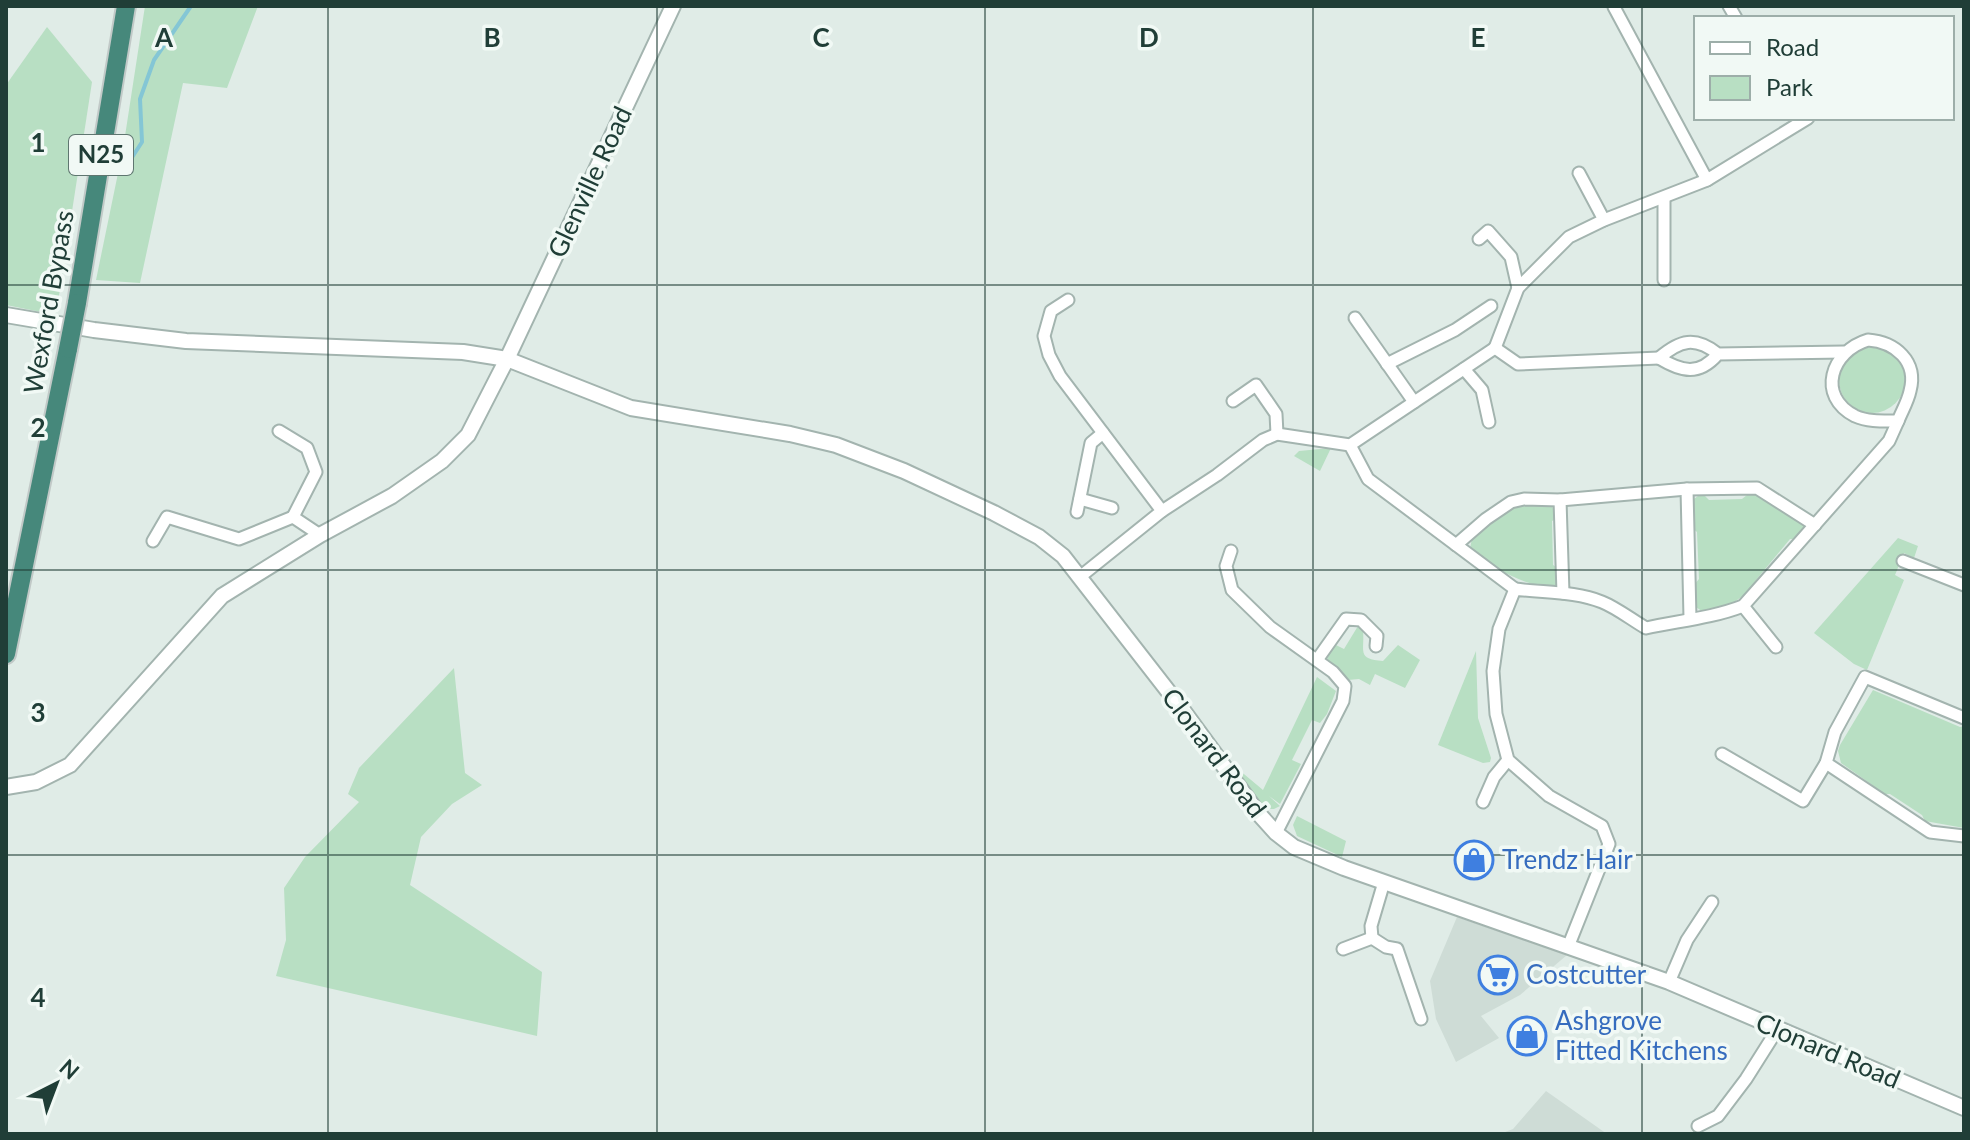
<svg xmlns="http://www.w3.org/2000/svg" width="1970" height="1140" viewBox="0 0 1970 1140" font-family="Lato,sans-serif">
<rect width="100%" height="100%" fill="#e0ece7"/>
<!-- built -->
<g fill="#cedcd6">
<polygon points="1457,917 1567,955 1520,995 1481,1016 1499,1038 1456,1062 1436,1019 1430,981"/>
<polygon points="1546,1091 1607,1134 1500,1134 1513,1129"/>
</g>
<!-- green -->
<g fill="#b8dfc3">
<polygon points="145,6 258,6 227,88 183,83 140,283 96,280 123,149"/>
<polygon points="47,27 92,82 56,315 6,305 6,85"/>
<circle cx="1872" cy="380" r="33"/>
<polygon points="1331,448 1320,471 1294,456 1299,451"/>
<polygon points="1757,494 1805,522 1806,527 1797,539 1790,539 1756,580 1754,588 1730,605 1703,612 1696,607 1694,585 1699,579 1697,532 1692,528 1691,501 1698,496 1705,496 1709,500 1742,499 1747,495"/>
<path d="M 1545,504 L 1554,508 L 1557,518 L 1552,521 L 1553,565 L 1558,568 L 1558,585 L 1552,589 C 1521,583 1495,570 1470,549 L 1472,538 L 1515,505 Z"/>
<polygon points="1898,538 1918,546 1914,558 1904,553 1895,575 1904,580 1867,670 1854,664 1814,633"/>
<path d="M 1358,626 L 1363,631 C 1365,651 1356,659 1383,661 L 1398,645 L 1420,660 L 1405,688 L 1375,674 L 1370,685 L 1359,679 L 1348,680 L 1327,659 L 1334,644 L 1344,649 Z"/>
<polygon points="1476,651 1478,718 1491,758 1490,762 1483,763 1438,745"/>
<polygon points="454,668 465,773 482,785 452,804 421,837 410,885 542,972 537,1036 276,976 286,940 284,888 305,857 359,802 348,794 359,768"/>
<polygon points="1317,677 1336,691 1327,714 1320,723 1312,720 1292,760 1301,764 1280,804 1269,796 1280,806 1274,809 1266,809 1247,790 1226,759 1263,790"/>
<polygon points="1873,690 1960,727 1964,726 1964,828 1925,821 1922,815 1890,794 1885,794 1841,763 1838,751 1840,745"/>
<polygon points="1297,816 1346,841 1342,857 1297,836 1293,825"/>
</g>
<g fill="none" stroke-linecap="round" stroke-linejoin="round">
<!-- stream -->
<polyline stroke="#84c6d5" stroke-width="4" points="131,159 142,142 140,99 154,60 191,6"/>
<defs>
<g id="minor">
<polyline points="1729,6 1736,18"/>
<polyline points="1614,7 1707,180"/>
<polyline points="1579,173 1604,220"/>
<polyline points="1664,198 1664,280"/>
<polyline points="1479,239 1488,231 1511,257 1518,288"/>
<polyline points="1068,300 1051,311 1044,336 1049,355 1060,376 1162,511 1081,576"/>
<polyline points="1355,318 1414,402"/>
<path d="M 1868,340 C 1895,342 1918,361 1910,391 C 1908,401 1902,411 1898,421 C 1884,421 1868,422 1855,416 C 1816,396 1831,351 1868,340 Z"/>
<polyline points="1495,348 1518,288 1569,237 1604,220 1707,180 1808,118"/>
<polyline points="1495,348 1518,364 1659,358"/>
<path d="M 1718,354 C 1699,376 1682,372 1659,358 C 1680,340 1695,336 1718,354 L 1844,352"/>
<polyline points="1387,364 1455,330 1491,306"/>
<polyline points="1464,369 1482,390 1489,422"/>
<polyline points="1233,401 1256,385 1276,414 1277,434"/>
<polyline points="279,431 307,448 316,472 293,517"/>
<polyline points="1350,445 1368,479 1515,589"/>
<polyline points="1687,489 1690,618"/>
<polyline points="1080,499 1112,508"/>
<polyline points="1560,500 1563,593"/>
<polyline points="1162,511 1217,475 1263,440 1277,434 1350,445 1495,348"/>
<polyline points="1077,512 1091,443 1103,433"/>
<polyline points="153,541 167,517 239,539 293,517 320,535"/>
<polyline points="1456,545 1486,519 1511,502 1524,499 1560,500 1687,489 1757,488 1815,525"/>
<polyline points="1231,551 1226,566 1232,590 1270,627 1333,672 1345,686 1343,701 1276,833"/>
<polyline points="1903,561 1964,585"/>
<polyline points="1743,606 1776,647"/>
<polyline points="1317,660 1346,619 1361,620 1377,636 1376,646"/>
<polyline points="1964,718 1865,677 1835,732 1826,763 1930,832 1964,836"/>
<polyline points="1722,754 1803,801 1826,763"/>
<polyline points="1483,802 1494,777 1508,760"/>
<polyline points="1372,938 1386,947 1397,949 1421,1019"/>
<polyline points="1372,938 1371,926 1384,882"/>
<path d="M 1568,947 L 1609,844 L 1602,826 L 1549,796 L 1508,760 L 1496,714 L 1493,671 L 1499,629 L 1515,589 C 1544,593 1575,591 1602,602 C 1617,608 1632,620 1646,628 C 1678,621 1712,618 1743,606 L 1889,441 L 1898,421"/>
<polyline points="1343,949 1372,938"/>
<polyline points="1669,982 1687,940 1712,902"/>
<polyline points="1698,1126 1718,1116 1746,1079 1777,1030"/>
</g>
<g id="tertiary">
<polyline points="6,315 94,330 186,341 463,352 507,359 631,408 790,434 836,445 904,471 994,513 1039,537 1063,556 1182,709 1258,813 1276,833 1294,847 1344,868 1669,982 1964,1108"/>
<polyline points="6,787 36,782 70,765 222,596 320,535 392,496 442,461 468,435 507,359 673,6"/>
</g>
<g id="trunk">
<polyline points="77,303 126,6"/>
<polyline points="6,654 68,349"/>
</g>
</defs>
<!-- minor casing -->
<use href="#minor" stroke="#a3b4af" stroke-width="15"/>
<!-- tertiary casing -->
<use href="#tertiary" stroke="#a3b4af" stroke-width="18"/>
<!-- trunk casing -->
<use href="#trunk" stroke="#c1c9c7" stroke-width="22"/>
<!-- minor -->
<use href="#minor" stroke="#fff" stroke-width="11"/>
<!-- tertiary -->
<use href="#tertiary" stroke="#fff" stroke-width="14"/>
<!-- trunk -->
<use href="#trunk" stroke="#46887b" stroke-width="18"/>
<defs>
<polyline id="trunk-bridge" points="68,349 77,303"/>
</defs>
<!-- trunk-bridge casing -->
<use href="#trunk-bridge" stroke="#c1c9c7" stroke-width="22" stroke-linecap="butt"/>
<!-- trunk-bridge -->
<use href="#trunk-bridge" stroke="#46887b" stroke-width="18"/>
</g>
<!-- grid -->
<path fill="none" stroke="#203e37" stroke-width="2" stroke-opacity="0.55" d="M 328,6 L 328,1134M 657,6 L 657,1134M 985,6 L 985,1134M 1313,6 L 1313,1134M 1642,6 L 1642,1134M 6,285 L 1964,285M 6,570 L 1964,570M 6,855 L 1964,855"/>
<!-- icons -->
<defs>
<symbol id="shop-ring" viewBox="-11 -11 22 22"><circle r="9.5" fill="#f1f9f5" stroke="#3f7fe0" stroke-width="1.5"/><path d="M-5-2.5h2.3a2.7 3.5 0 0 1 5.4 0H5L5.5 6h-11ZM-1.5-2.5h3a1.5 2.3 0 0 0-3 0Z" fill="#3f7fe0"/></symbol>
<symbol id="supermarket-ring" viewBox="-11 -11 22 22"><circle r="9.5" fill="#f1f9f5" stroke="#3f7fe0" stroke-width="1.5"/><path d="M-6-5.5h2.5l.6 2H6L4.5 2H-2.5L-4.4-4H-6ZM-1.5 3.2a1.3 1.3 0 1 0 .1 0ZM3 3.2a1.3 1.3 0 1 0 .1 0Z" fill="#3f7fe0"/></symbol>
</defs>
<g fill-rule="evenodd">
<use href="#shop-ring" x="1452" y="838" width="44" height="44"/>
<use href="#supermarket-ring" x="1476" y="953" width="44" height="44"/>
<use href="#shop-ring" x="1505" y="1014" width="44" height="44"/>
</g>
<g text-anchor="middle" stroke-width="7" stroke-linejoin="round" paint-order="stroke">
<!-- shield labels -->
<rect fill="#f1f9f5" stroke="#5f7670" stroke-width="2" x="69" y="135" width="64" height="40" rx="6"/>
<g font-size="24" font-weight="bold" fill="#203e37">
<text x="101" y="163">N25</text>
</g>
<!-- street labels -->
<g font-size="26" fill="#203e37" stroke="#f1f9f5">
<text transform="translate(590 182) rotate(-65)" y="9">Glenville Road</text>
<text transform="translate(49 302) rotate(-80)" y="9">Wexford Bypass</text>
<text transform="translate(1214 753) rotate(53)" y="9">Clonard Road</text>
<text transform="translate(1828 1051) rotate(23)" y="9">Clonard Road</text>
</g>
<!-- shop labels -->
<g font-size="26" fill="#366cbe" stroke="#f1f9f5" text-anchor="start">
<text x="1502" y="869">Trendz Hair</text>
<text x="1526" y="984">Costcutter</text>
<text x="1555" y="1030">Ashgrove<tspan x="1555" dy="30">Fitted Kitchens</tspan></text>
</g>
</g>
<g font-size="26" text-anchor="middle" font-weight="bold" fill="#203e37" stroke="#f1f9f5" stroke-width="7" stroke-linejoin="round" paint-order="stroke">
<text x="164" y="47">A</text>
<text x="492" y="47">B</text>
<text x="821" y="47">C</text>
<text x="1149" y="47">D</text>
<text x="1478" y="47">E</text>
<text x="38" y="152">1</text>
<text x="38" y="437">2</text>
<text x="38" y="722">3</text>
<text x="38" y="1007">4</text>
</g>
<!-- border -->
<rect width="1970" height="1140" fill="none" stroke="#203e37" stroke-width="16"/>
<!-- legend -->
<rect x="1694" y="16" width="260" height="104" fill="#f1f9f5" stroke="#9daea9" stroke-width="2"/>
<rect x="1710" y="42" width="40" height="12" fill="#ffffff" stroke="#9daea9" stroke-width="2"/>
<text x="1766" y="56" font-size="24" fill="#203e37">Road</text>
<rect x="1710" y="76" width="40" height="24" fill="#b8dfc3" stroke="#9daea9" stroke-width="2"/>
<text x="1766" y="96" font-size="24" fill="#203e37">Park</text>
<!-- north arrow -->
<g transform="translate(56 1084) rotate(42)" stroke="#f1f9f5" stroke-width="6" paint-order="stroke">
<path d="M0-6L14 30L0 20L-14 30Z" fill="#203e37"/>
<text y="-12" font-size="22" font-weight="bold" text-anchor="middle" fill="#203e37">N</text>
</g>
</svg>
